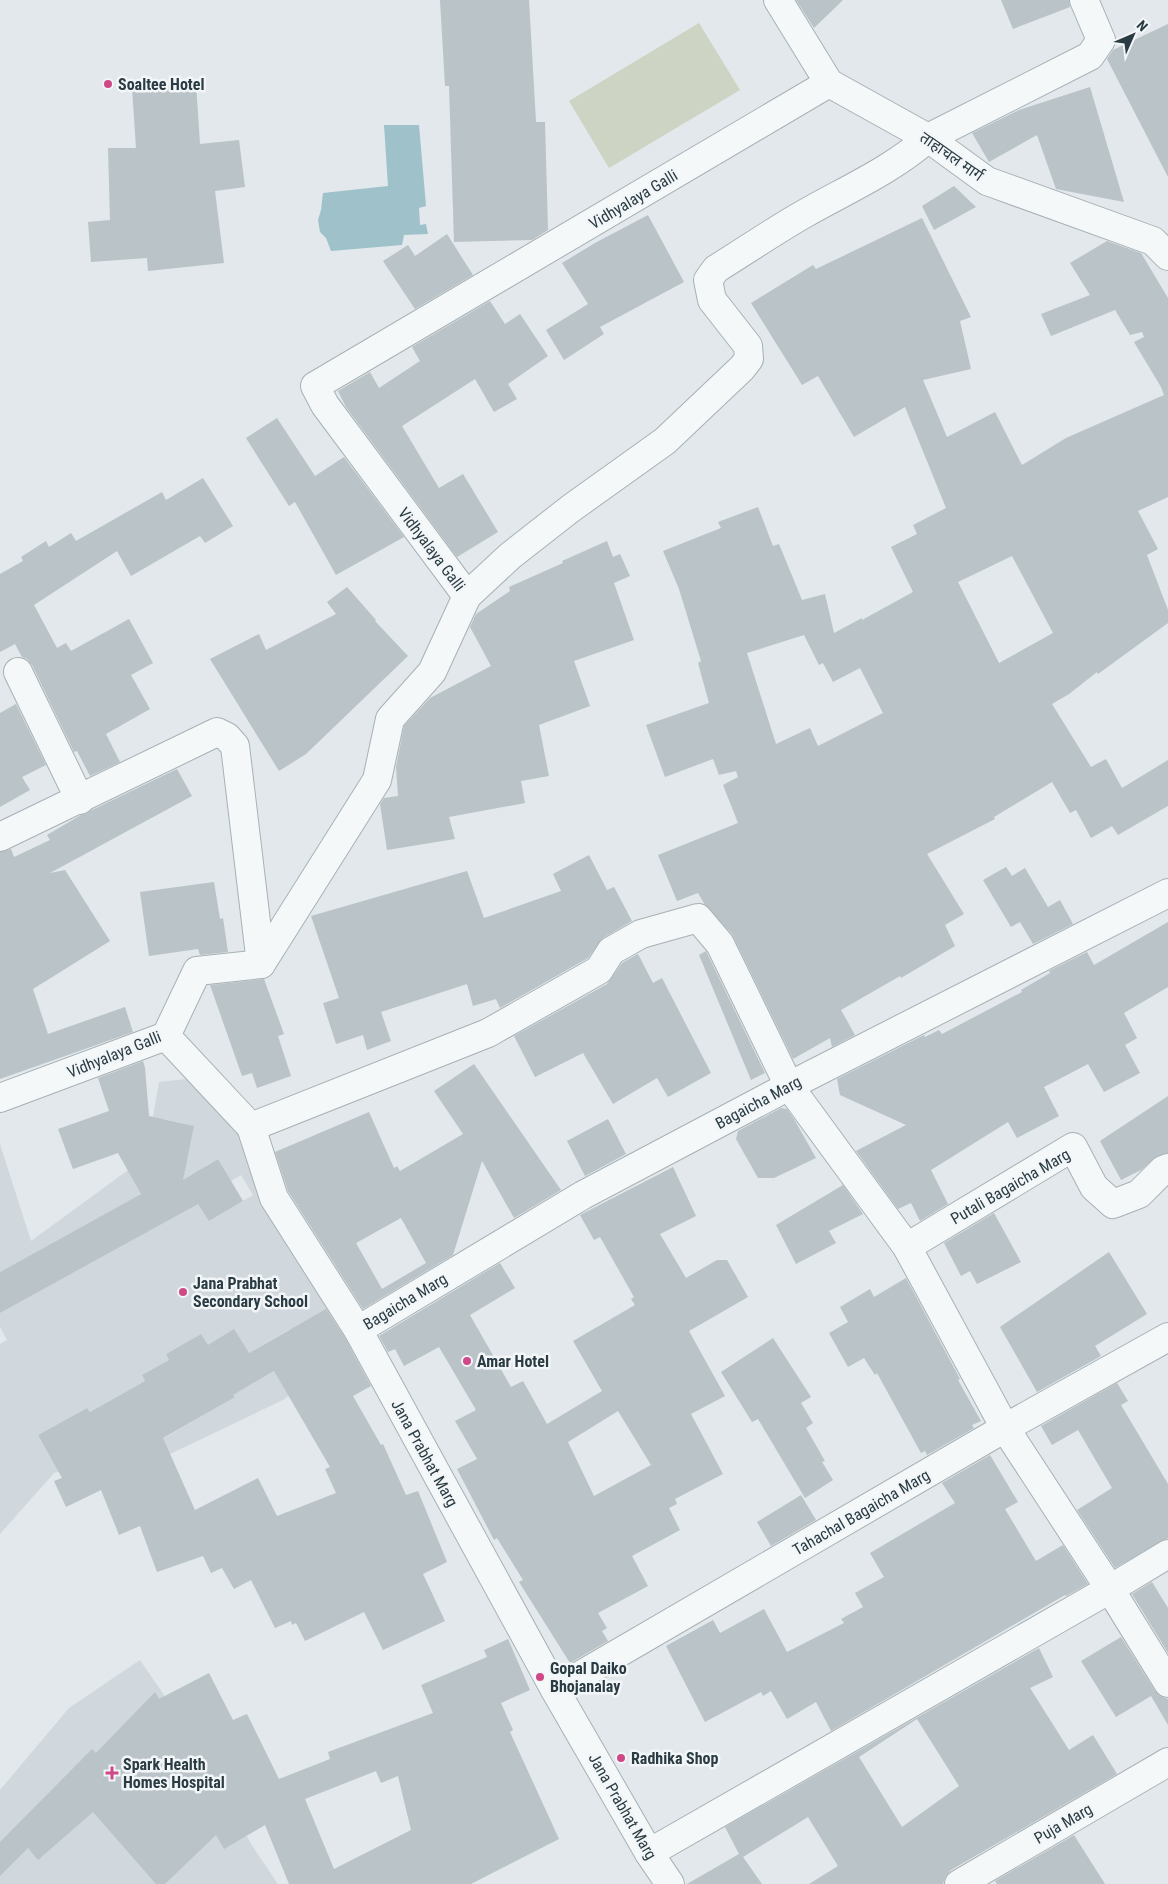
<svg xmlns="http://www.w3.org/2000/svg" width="1168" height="1884" viewBox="0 0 1168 1884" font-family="'Roboto Condensed','Noto Sans Devanagari',sans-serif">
<rect width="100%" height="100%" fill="#e2e8eb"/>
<!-- built -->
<g fill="#d0d8dd" fill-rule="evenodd">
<path d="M 196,1078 L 251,1135 L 358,1343 L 283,1400 L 170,1454 L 112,1459 L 54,1473 L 0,1534 L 0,1344 L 7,1340 L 0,1327 L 0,1313 L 174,1217 L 150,1174 L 135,1183 L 141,1194 L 0,1272 L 0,1144 L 31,1241 L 146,1157 L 159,1082 ZM 164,1119 L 194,1126 L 188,1154 L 178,1152 L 155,1167 ZM 218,1159 L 231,1181 L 241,1175 L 253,1195 L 209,1221 L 187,1184 L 206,1173 L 204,1167 ZM 290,1329 L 304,1354 L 238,1392 L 223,1368 ZM 201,1334 L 221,1370 L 57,1469 L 38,1435 L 87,1408 L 90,1412 L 145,1381 L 142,1375 L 169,1360 L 166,1354 ZM 225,1381 L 234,1397 L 161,1440 Z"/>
<polygon points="140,1660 162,1692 253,1847 278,1884 0,1884 0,1790 69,1708"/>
</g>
<!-- green -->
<polygon fill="#cdd4c3" points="699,23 740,90 609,168 569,101"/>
<!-- water -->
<polygon fill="#9ec1ca" points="384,125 419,125 426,206 419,208 420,225 426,224 428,234 404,235 402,245 331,251 326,238 320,232 318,220 321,210 323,193 388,186"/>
<!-- building -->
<g fill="#b9c3c8" fill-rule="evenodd">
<polygon points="440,0 529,0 536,122 545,122 548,230 532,240 454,242 449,86 445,86"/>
<polygon points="796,0 843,0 814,28"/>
<polygon points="1001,0 1069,0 1070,7 1013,29"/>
<polygon points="1168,24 1168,177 1107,59 1113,50"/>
<polygon points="196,83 200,144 239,140 245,187 215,191 224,263 148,271 147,258 91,262 88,222 110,220 108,148 136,148 132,88"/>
<polygon points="1090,87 1124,202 1056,189 1037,135 989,162 972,133 1019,110"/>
<polygon points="954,186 976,207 934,230 922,206"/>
<polygon points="648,215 684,282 600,327 604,334 564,360 546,330 588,304 562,263 595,243"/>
<path d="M 922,218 L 971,317 L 960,321 L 971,369 L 923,380 L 947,437 L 995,412 L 1022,465 L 1066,438 L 1164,395 L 1161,387 L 1134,342 L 1144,337 L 1142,332 L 1130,335 L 1115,310 L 1051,336 L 1041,314 L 1090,295 L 1070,263 L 1107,241 L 1141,253 L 1168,298 L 1168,497 L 1138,511 L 1158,549 L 1147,555 L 1168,610 L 1168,623 L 1098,674 L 1097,672 L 1069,694 L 1052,704 L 1091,767 L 1106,759 L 1122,788 L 1168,760 L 1168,806 L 1118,835 L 1112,826 L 1091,838 L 1076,810 L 1070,813 L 1052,782 L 994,817 L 995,819 L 927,854 L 964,914 L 945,925 L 955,946 L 901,978 L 900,976 L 841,1010 L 855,1035 L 832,1047 L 830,1038 L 793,1059 L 732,934 L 705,905 L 698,893 L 677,901 L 658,855 L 738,823 L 723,785 L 738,777 L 736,771 L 719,775 L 713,759 L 665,777 L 646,725 L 709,703 L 698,663 L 701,661 L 679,589 L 663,551 L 721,528 L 718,522 L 758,507 L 773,546 L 779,544 L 802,600 L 825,594 L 834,633 L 862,618 L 862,620 L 913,592 L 891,547 L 917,534 L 913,525 L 946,508 L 905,407 L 854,437 L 818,376 L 802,385 L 751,303 L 813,265 L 816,269 ZM 1012,556 L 1053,633 L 999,663 L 958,582 ZM 804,635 L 819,665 L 823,663 L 833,682 L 860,668 L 883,713 L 818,746 L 810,728 L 776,744 L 747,653 Z"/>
<polygon points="447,234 473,275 415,309 383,261 408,245 415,256"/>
<polygon points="490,301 505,324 520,314 548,356 508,384 517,399 494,412 475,379 402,426 439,488 463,474 498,532 457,557 346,407 338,391 370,372 379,388 420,361 412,347"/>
<polygon points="277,418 315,476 344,457 404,537 336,575 295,502 289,506 246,438"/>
<polygon points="203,478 233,526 205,543 200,536 131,576 117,551 34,605 57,648 66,643 71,651 129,619 153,663 131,675 150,709 106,734 120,762 90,776 77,751 74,752 32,665 27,659 22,657 15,644 0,652 0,574 23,561 21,557 46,541 49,547 71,533 76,541 162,492 166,500"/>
<polygon points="607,541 613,557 620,554 630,576 614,583 634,640 574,661 590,706 539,725 549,776 521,781 525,803 449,817 455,839 387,850 380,804 384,798 398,796 396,767 404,726 430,698 491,666 470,627 476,614 510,591 509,587 563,563 562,561"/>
<polygon points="347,587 376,620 375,621 408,656 306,754 279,771 210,659 259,634 266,650 336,614 327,602"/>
<polygon points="16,704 46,765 22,777 30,790 0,807 0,713"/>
<polygon points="177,769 192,796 50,873 65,870 110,941 33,989 48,1034 125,1007 133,1032 0,1079 0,852 11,849 14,857 50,840 47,835 81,815 86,814 92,810"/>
<polygon points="589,855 607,890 614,887 632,921 603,938 588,958 500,1008 496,999 473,1006 467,984 381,1012 391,1041 367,1050 363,1035 336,1044 323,1003 339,998 311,916 467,871 484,918 561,891 553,874"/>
<polygon points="1006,867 1012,876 1025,868 1048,907 1060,900 1073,924 1033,944 1020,922 1011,927 983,880"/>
<polygon points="214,882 220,919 223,918 228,952 200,955 198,949 149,956 140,892"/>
<polygon points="1168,922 1168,987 1124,1013 1137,1038 1125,1045 1140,1073 1104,1092 1088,1064 1044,1087 1059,1116 1017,1138 1008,1122 931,1170 948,1204 920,1221 911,1203 898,1209 856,1151 906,1125 840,1095 837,1079 924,1035 925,1037 939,1030 942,1034 1022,992 1021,990 1050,973 1049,971 1087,952 1094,965"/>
<polygon points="706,951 765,1073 751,1080 699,955"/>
<polygon points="638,954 653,983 662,978 711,1073 668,1097 657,1078 613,1104 583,1053 535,1077 514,1036 607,984 622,963"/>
<polygon points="264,979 284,1034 278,1036 291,1076 257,1088 252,1073 242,1076 210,985"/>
<polygon points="143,1061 145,1068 149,1116 194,1126 183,1180 218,1159 243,1201 209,1221 198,1204 0,1313 0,1272 141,1194 118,1153 73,1169 58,1129 109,1111 98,1078"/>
<path d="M 474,1064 L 561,1190 L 514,1218 L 482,1161 L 453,1255 L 363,1309 L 288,1191 L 275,1152 L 369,1112 L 394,1168 L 397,1166 L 400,1171 L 463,1134 L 434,1091 ZM 401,1218 L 426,1263 L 382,1289 L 356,1243 Z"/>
<polygon points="1168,1096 1168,1153 1157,1156 1141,1170 1121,1180 1100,1141"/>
<polygon points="781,1108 787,1109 794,1119 816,1158 774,1178 758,1178 736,1139 738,1131"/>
<polygon points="608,1119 626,1154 585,1176 567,1141"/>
<path d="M 673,1167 L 696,1216 L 660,1234 L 686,1278 L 717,1260 L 727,1260 L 748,1297 L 689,1331 L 725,1396 L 691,1414 L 723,1474 L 675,1499 L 677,1504 L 669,1508 L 680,1530 L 632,1556 L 648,1586 L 598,1613 L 607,1628 L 602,1631 L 608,1641 L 570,1663 L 519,1582 L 523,1580 L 497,1538 L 494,1540 L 457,1469 L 477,1459 L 455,1421 L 476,1410 L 439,1347 L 404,1366 L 395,1349 L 388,1352 L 379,1336 L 500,1263 L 515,1288 L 470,1315 L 511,1387 L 523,1381 L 547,1424 L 602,1391 L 573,1341 L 635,1305 L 631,1299 L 634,1297 L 600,1237 L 594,1240 L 580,1215 ZM 618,1411 L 651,1465 L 594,1496 L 568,1442 Z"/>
<polygon points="843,1185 863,1214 829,1231 836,1243 796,1264 776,1225"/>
<polygon points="994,1213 1021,1262 977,1284 970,1271 961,1276 944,1243"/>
<polygon points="1109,1252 1147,1314 1095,1346 1101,1356 1037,1392 1000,1327"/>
<polygon points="906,1278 960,1379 958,1380 981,1421 972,1425 974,1428 927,1455 925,1451 921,1453 877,1373 875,1375 864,1358 848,1367 829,1333 848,1322 840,1307 870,1289 874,1297"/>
<path d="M 326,1309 L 345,1338 L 371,1386 L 353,1396 L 381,1445 L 383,1444 L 406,1495 L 418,1491 L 447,1562 L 423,1574 L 445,1621 L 383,1650 L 364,1612 L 305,1641 L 296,1623 L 292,1625 L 291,1621 L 275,1628 L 251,1580 L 234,1589 L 222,1568 L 211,1573 L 203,1556 L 157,1572 L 140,1526 L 119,1535 L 101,1490 L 66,1507 L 54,1481 L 62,1478 L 38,1435 L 87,1408 L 90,1412 L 145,1381 L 142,1375 L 169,1360 L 166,1354 L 201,1334 L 208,1345 L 234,1329 L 249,1353 ZM 274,1371 L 330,1467 L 325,1469 L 336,1493 L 277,1516 L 258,1478 L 195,1510 L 163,1438 L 235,1397 L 233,1395 Z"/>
<polygon points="773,1338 811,1397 801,1403 813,1423 806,1428 825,1461 822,1462 833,1480 805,1498 758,1419 752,1422 721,1372"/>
<polygon points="1117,1383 1128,1401 1121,1405 1168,1484 1168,1538 1115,1568 1077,1510 1112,1488 1078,1430 1052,1445 1041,1426"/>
<polygon points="990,1455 1018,1502 1005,1509 1036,1561 1063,1545 1088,1584 1066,1596 1065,1595 831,1731 816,1702 787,1719 771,1691 763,1696 761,1692 705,1722 666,1646 713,1620 720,1633 764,1609 787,1652 844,1623 841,1619 863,1607 855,1593 884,1577 870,1553 955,1503 942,1483"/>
<polygon points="801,1495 816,1520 771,1546 757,1522"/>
<polygon points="1152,1582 1168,1608 1168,1653 1132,1594"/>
<polygon points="1121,1637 1155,1691 1160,1696 1168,1699 1168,1725 1151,1696 1116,1717 1081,1661"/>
<path d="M 508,1639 L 530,1690 L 501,1703 L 513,1730 L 510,1732 L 559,1839 L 471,1884 L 289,1884 L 265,1825 L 224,1849 L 216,1835 L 165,1884 L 156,1884 L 93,1812 L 38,1860 L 28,1848 L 0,1876 L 0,1842 L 92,1749 L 96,1753 L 155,1692 L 159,1699 L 209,1673 L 233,1720 L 247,1714 L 279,1779 L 330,1759 L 328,1752 L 433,1713 L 421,1685 L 487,1657 L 484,1650 ZM 376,1771 L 381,1783 L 398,1776 L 411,1830 L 334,1869 L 305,1799 Z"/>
<path d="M 1039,1648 L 1053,1677 L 1030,1688 L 1069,1750 L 1093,1735 L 1117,1774 L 951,1870 L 946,1876 L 943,1884 L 809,1884 L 838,1866 L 808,1817 L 743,1857 L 762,1884 L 687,1884 L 739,1854 L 725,1827 ZM 917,1719 L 959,1786 L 902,1827 L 859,1757 Z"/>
<polygon points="1074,1835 1105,1884 997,1884 995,1881"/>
</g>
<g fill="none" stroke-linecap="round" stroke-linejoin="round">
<defs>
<g id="minor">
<path d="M 467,596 L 510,556 L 570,509 L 665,441 L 742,368 L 749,359 L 748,346 L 712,300 L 708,280 L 716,269 C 745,251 774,231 804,214 C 846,190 892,170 928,138 L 1090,56 L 1101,40 L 1084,0"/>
<polyline points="18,672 80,800"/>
<polyline points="0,837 217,732 227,737 235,746 261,964"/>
<polyline points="166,1036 251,1127 274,1198 358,1330 555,1690 649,1853 670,1884"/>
<polyline points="0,1098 166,1036 197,971 261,964 377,780 390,719 432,672 467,596 325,405 315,386 829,83"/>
<polyline points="251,1127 488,1033 599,970 611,951 641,934 698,918 720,944 789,1086 907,1247 1005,1428 1110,1589 1168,1683"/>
<polyline points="907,1247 1073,1147 1094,1187 1113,1204 1139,1194 1163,1170 1168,1168"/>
<polyline points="358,1330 583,1195 789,1086 1168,893"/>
<polyline points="555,1690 1005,1428 1168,1337"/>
<polyline points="649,1853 1110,1589 1168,1554"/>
<polyline points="959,1884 1168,1762"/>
</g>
<polyline id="tertiary" points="778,0 829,83 928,138 987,181 1153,241 1168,256"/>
</defs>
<!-- minor casing -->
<use href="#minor" stroke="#a7b1b5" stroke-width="30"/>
<!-- tertiary casing -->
<use href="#tertiary" stroke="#a7b1b5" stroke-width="30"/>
<!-- minor -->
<use href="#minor" stroke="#f5f8f9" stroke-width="28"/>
<!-- tertiary -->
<use href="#tertiary" stroke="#f5f8f9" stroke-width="28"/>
</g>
<!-- markers -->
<g fill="#cf4887" stroke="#f2f6f8" stroke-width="2">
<circle cx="108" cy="84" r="5"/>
<circle cx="183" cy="1292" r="5"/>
<circle cx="467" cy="1361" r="5"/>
<circle cx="540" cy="1677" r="5"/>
<circle cx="621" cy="1758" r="5"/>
<path d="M109.5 1765.5h5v5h5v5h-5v5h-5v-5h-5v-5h5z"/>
</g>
<g text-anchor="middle" stroke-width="5" stroke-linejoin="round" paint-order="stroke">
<!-- poi labels -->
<g font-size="16" font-weight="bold" fill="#2a3b43" stroke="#f2f6f8" text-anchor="start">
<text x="118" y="90">Soaltee Hotel</text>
<text x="193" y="1289">Jana Prabhat<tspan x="193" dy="18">Secondary School</tspan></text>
<text x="477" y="1367">Amar Hotel</text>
<text x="550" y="1674">Gopal Daiko<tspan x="550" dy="18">Bhojanalay</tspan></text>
<text x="631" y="1764">Radhika Shop</text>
<text x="123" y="1770">Spark Health<tspan x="123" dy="18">Homes Hospital</tspan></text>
</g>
<!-- street labels -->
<g font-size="16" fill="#2a3b43" stroke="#f2f6f8">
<text transform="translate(952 156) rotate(35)" y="6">ताहाचल मार्ग</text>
<text transform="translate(633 199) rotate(-31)" y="6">Vidhyalaya Galli</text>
<text transform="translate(432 549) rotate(53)" y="6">Vidhyalaya Galli</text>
<text transform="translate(114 1054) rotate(-22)" y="6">Vidhyalaya Galli</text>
<text transform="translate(758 1102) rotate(-28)" y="6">Bagaicha Marg</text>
<text transform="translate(1010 1186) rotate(-30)" y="6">Putali Bagaicha Marg</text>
<text transform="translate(405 1301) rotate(-31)" y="6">Bagaicha Marg</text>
<text transform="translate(425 1453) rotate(61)" y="6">Jana Prabhat Marg</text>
<text transform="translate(861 1512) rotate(-30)" y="6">Tahachal Bagaicha Marg</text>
<text transform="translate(623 1806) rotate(60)" y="6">Jana Prabhat Marg</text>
<text transform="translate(1063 1823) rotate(-30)" y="6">Puja Marg</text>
</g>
</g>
<!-- north arrow -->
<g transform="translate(1133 35) rotate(45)" stroke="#f2f6f8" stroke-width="4" paint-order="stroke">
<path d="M0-4L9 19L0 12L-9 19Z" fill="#2a3b43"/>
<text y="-8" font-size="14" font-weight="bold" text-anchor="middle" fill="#2a3b43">N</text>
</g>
</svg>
